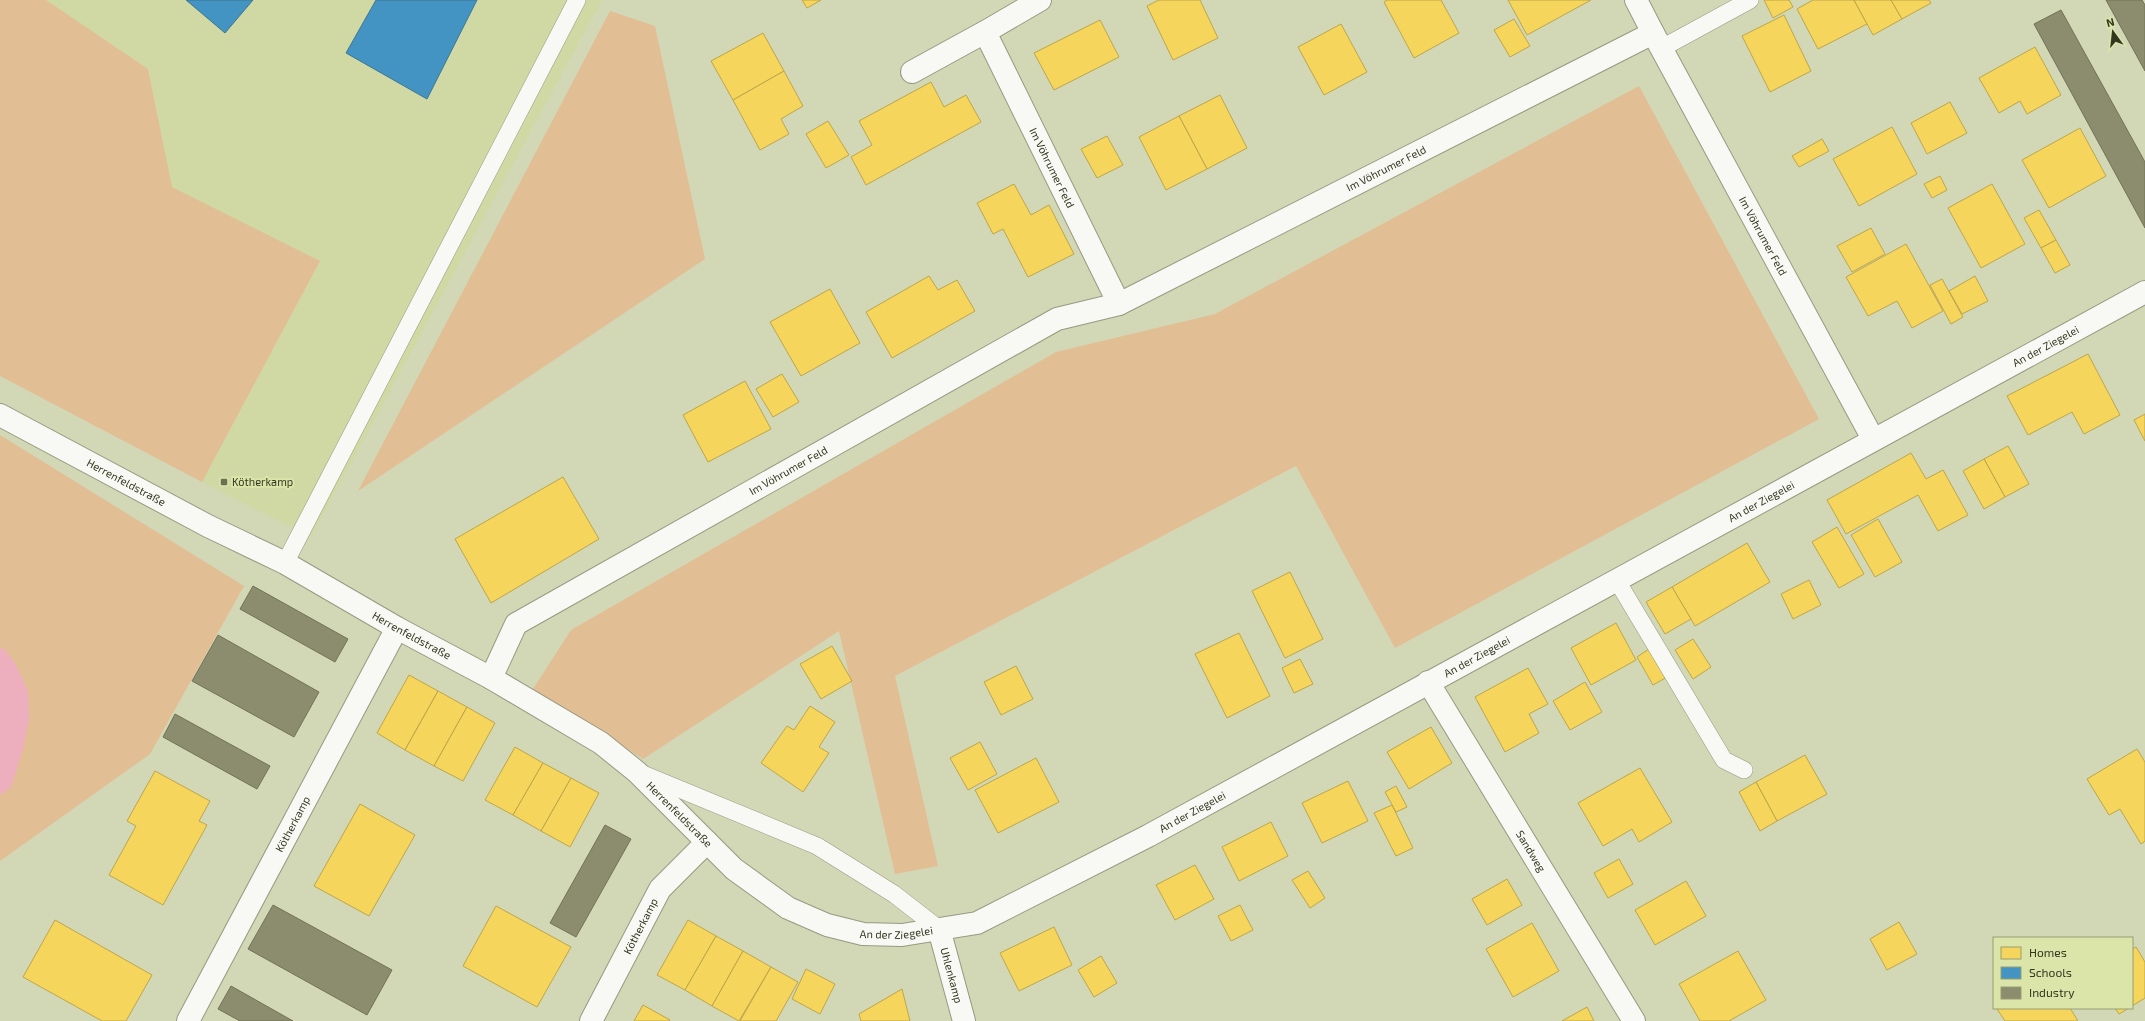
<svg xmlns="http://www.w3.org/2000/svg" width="2145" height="1021" viewBox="0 0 2145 1021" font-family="'Exo 2',sans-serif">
<rect width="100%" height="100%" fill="#d2d7b6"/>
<!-- built -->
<polygon fill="#d0d9a4" points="46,0 602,0 311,537 202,482 319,261 172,188 148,69"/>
<!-- green -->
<g fill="#e2be94">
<polygon points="0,0 46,0 148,69 172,187 320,261 202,482 0,376"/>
<polygon points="610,11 655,26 705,259 358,491"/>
<polygon points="1639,86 1819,419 1395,648 1296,466 895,676 938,866 895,874 839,631 643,759 533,689 571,630 1056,352 1215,314"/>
<polygon points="0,435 244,586 150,754 0,861"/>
</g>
<!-- water -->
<polygon fill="#edaebe" points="0,648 4,649 15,663 28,691 29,719 23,749 11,787 0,795"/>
<!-- homes -->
<g fill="#f6d55c" stroke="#bca64a">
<polygon points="802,0 821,0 807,8"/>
<polygon points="1159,0 1200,0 1218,38 1173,60 1147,6"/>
<polygon points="1387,0 1441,0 1459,33 1414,58 1384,2"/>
<polygon points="1508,0 1591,0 1527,35"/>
<polygon points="1764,0 1789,0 1793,7 1773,18"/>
<polygon points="1813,0 1854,0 1867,24 1818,49 1797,9"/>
<polygon points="1854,0 1891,0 1902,19 1873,35"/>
<polygon points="1891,0 1929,0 1931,3 1902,19"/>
<polygon points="1784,15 1811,71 1770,92 1742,36"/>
<polygon points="1514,19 1530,46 1510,57 1494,30"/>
<polygon points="1100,20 1119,57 1054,90 1034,53"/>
<polygon points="1341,24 1367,72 1324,95 1298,47"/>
<polygon points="763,33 784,71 733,100 711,61"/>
<polygon points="2035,47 2061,95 2027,114 2020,101 1999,113 1979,78"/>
<polygon points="784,71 803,106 781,119 789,134 760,150 733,100"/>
<polygon points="931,82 944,107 966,95 981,122 866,185 851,157 872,145 859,121"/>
<polygon points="1220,95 1247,148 1207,169 1179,116"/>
<polygon points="1950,102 1967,133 1927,154 1911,123"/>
<polygon points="1179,116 1207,169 1166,190 1139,137"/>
<polygon points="828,121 849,155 826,168 806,134"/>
<polygon points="1892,127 1917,174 1859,206 1833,159"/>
<polygon points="2080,128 2106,176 2049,208 2022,160"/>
<polygon points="1107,136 1123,165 1097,178 1081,149"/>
<polygon points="1822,139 1829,151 1799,167 1792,156"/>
<polygon points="1940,176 1947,190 1932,198 1924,184"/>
<polygon points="1014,184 1031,215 1049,205 1074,254 1028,277 1003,229 993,234 977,203"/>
<polygon points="1992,184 2025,244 1981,268 1948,208"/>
<polygon points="2039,210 2056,240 2041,248 2024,218"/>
<polygon points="1871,228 1885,254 1852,272 1837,246"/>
<polygon points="2056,240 2070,265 2055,273 2041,248"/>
<polygon points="1906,244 1943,311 1912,328 1897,301 1868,316 1846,277"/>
<polygon points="929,276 938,290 957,280 975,311 892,358 866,312"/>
<polygon points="1975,276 1988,301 1962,314 1949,291"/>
<polygon points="1942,279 1963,317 1951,324 1930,285"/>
<polygon points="830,289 860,343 801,376 770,322"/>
<polygon points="2088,354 2120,415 2084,434 2072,412 2028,435 2007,396"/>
<polygon points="782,374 799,402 773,417 756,389"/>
<polygon points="745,381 771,429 708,462 683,415"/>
<polygon points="2145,414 2145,441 2134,420"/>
<polygon points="2008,446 2029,484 2005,497 1984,459"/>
<polygon points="1911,453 1926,479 1943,470 1968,515 1938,531 1918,495 1846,534 1827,500"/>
<polygon points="1984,459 2005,497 1984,509 1963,471"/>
<polygon points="563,477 599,539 491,603 455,539"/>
<polygon points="1878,519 1902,562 1875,577 1851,535"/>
<polygon points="1837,527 1864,574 1839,588 1812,542"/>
<polygon points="1747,543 1770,582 1695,626 1672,587"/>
<polygon points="1290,572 1323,639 1285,658 1252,591"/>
<polygon points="1809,580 1821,605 1793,619 1781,594"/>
<polygon points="1672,587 1691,619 1665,634 1646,602"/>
<polygon points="1616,623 1636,660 1591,685 1571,648"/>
<polygon points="1239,633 1270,696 1227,718 1195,654"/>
<polygon points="1693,639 1711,667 1693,679 1675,650"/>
<polygon points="832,646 852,681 821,699 800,664"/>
<polygon points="1652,647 1669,676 1653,685 1637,657"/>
<polygon points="1300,659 1313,684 1294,693 1282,668"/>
<polygon points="1016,666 1033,699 1001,715 984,682"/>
<polygon points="1528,668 1548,704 1529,714 1539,733 1505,752 1475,697"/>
<polygon points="409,675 438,691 405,750 377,733"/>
<polygon points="1585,682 1602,712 1570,730 1553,701"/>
<polygon points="438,691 467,707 434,766 405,750"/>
<polygon points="810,706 835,722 819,747 829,753 803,792 761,763 787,726 794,730"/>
<polygon points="467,707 495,723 463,781 434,766"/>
<polygon points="1431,727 1452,763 1409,789 1387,752"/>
<polygon points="980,742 997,774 968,790 950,758"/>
<polygon points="515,747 543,763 513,815 485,800"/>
<polygon points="2137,749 2145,762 2145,841 2141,844 2120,809 2109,815 2087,779"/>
<polygon points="1805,755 1827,794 1777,821 1756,782"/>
<polygon points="1036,758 1059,802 998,833 975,790"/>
<polygon points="543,763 571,778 541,831 513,815"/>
<polygon points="1640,768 1672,822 1639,842 1632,829 1603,846 1578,803"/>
<polygon points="155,771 210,801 199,821 207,825 163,905 109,875 136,826 127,821"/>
<polygon points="571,778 599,793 570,847 541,831"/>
<polygon points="1348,781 1368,821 1322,843 1302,803"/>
<polygon points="1756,782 1777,821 1760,831 1739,792"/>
<polygon points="1396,786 1407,807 1396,812 1385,792"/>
<polygon points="360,804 415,835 369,916 314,886"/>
<polygon points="1392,805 1413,848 1396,856 1374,813"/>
<polygon points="1271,822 1288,856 1239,881 1222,847"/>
<polygon points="1619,859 1633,884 1608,898 1594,873"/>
<polygon points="1195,865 1214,899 1175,920 1156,885"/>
<polygon points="1308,871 1325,898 1310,908 1292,880"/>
<polygon points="1507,879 1522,905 1487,925 1472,899"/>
<polygon points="1686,881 1706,916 1655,945 1635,910"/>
<polygon points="1240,905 1253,930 1231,941 1218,916"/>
<polygon points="496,906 571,947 537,1007 463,966"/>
<polygon points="55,920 152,975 126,1021 102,1021 23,977"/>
<polygon points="688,920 716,936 685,990 657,975"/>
<polygon points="1899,922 1917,954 1887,970 1870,939"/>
<polygon points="1532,923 1559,971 1513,997 1486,949"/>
<polygon points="1054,927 1072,965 1019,991 1000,953"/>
<polygon points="716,936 743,951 712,1006 685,990"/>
<polygon points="2136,947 2145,962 2145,998 2132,1006 2132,949"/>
<polygon points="743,951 771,967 739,1021 712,1006"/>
<polygon points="1738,951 1766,1000 1729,1021 1700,1021 1679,984"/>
<polygon points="1101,956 1117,983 1094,997 1078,970"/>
<polygon points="771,967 798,982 776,1021 740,1021"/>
<polygon points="806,969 835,984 820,1014 792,999"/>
<polygon points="902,989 910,1021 861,1021 859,1014"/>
<polygon points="643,1005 670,1020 669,1021 634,1021"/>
<polygon points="1587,1007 1594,1021 1562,1021"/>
<polygon points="2000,1008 2070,1008 2078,1021 2005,1021 1997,1009"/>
<polygon points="2115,1008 2129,1008 2119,1014"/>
</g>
<!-- schools -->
<g fill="#4393c3" stroke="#3e7792">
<polygon points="186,0 253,0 225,33"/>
<polygon points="376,0 477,0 427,99 346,53"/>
</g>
<!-- industry -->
<g fill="#8c8c6e" stroke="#727257">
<polygon points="2106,0 2142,0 2145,5 2145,71"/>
<polygon points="2061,10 2145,162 2145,228 2034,24"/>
<polygon points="253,586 348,639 335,662 240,609"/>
<polygon points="218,635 319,692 294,737 192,681"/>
<polygon points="175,714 270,766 257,789 163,737"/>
<polygon points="605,825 631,839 576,937 550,923"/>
<polygon points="273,905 392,970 367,1015 248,949"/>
<polygon points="231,986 293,1021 240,1021 218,1009"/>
</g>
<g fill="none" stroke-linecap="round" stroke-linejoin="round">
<defs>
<g id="lane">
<polyline points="1662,48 1750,0"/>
<polyline points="285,563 577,0"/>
<polyline points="1616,579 1724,760 1744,770"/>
<polyline points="643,774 817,846 894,894 939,929"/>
</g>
<g id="street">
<path id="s1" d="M 1040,0 L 985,32 L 1119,304"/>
<polyline points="1636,0 1653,33"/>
<polyline points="912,72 985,32"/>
<path id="s2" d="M 0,415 L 208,526 L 285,563 L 397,628 L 491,678 L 601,743 L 637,772 L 734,869 L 788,908 L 827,925 L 863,934 L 902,935 L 977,923 L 1148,836 L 2145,292"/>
<path id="s3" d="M 491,678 L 516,624 L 1057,319 L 1119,304 L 1653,33 L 1873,439"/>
<path id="s4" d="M 1428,682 L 1634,1021"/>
<path id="s5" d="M 939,929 L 964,1021"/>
<path id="s6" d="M 188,1021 L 397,628"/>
<path id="s7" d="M 591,1021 L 660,889 L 707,842"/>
</g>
</defs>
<!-- lane casing -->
<use href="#lane" stroke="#979a81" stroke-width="18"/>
<!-- street casing -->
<use href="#street" stroke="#979a81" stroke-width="24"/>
<!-- lane -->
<use href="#lane" stroke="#f8f9f4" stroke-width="17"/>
<!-- street -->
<use href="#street" stroke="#f8f9f4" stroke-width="22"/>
</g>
<!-- markers -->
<rect fill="#6b6f54" stroke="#dbe4a9" stroke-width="1.5" x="220" y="478" width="8" height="8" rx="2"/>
<g text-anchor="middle" stroke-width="4" stroke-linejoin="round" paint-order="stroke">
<!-- street labels -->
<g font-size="11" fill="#343720" stroke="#dbe4a9">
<text dy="4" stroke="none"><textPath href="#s1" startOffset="215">Im Vöhrumer Feld</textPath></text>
<text dy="4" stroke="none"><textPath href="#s3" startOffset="1044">Im Vöhrumer Feld</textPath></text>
<text dy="4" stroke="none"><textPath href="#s3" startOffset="1574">Im Vöhrumer Feld</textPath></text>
<text dy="4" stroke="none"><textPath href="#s2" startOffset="2344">An der Ziegelei</textPath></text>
<text dy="4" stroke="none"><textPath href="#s3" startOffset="372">Im Vöhrumer Feld</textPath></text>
<text dy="4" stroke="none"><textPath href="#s2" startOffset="143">Herrenfeldstraße</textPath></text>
<text dy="4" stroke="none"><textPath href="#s2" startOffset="2020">An der Ziegelei</textPath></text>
<text dy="4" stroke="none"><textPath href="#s2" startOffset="467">Herrenfeldstraße</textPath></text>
<text dy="4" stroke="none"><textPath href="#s2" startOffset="1696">An der Ziegelei</textPath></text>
<text dy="4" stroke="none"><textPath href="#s2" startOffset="1372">An der Ziegelei</textPath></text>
<text dy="4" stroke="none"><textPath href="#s2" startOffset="791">Herrenfeldstraße</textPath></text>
<text dy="4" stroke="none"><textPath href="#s6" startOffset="223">Kötherkamp</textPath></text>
<text dy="4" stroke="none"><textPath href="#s4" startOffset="198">Sandweg</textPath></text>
<text dy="4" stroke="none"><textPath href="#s7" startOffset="107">Kötherkamp</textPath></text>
<text dy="4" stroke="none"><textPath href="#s2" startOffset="1048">An der Ziegelei</textPath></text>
<text dy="4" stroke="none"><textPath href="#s5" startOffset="48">Uhlenkamp</textPath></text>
</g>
<!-- poi labels -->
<g font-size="11" fill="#343720" stroke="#dbe4a9" text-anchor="start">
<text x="232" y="486">Kötherkamp</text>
</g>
</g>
<!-- legend -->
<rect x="1993" y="937" width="140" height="72" fill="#dbe4a9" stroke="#989f72"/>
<rect x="2001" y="947" width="20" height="12" fill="#f6d55c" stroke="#989f72"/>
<text x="2029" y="957" font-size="12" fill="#343720">Homes</text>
<rect x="2001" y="967" width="20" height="12" fill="#4393c3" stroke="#989f72"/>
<text x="2029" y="977" font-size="12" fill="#343720">Schools</text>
<rect x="2001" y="987" width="20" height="12" fill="#8c8c6e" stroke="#989f72"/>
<text x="2029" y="997" font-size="12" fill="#343720">Industry</text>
<!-- north arrow -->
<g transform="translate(2113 32) rotate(345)" stroke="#dbe4a9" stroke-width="3" paint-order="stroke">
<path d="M0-3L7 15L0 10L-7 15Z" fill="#343720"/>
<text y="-6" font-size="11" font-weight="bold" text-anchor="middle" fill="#343720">N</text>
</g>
</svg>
